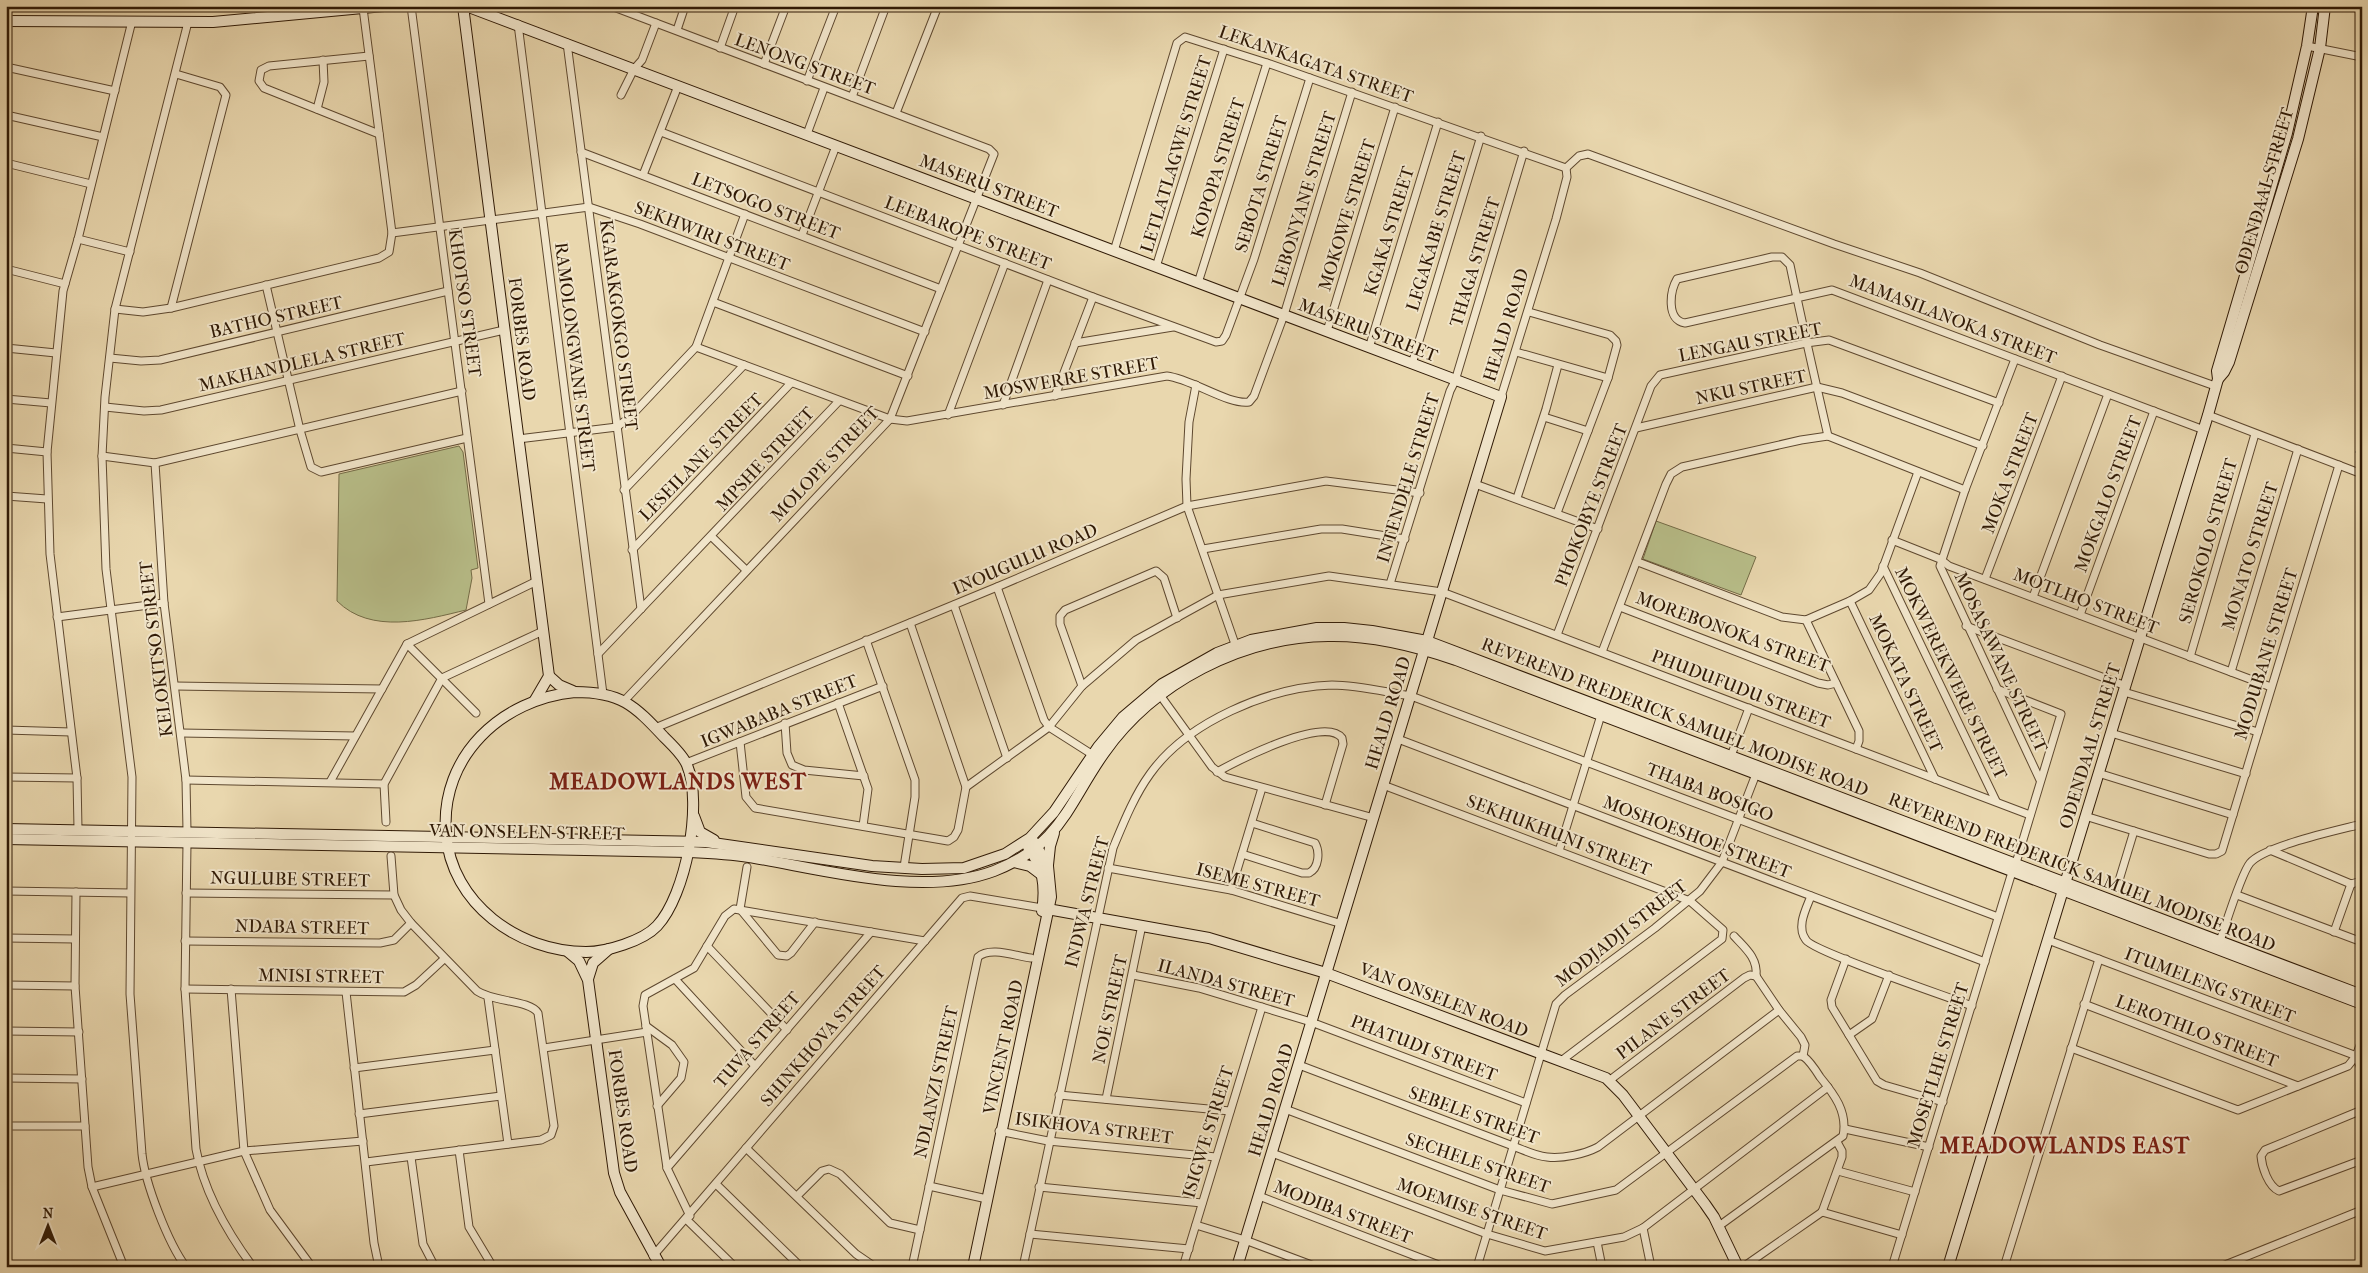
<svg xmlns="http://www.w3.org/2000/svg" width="2368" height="1273" viewBox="0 0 2368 1273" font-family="'IM FELL French Canon',serif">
<rect width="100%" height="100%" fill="#e9d7ae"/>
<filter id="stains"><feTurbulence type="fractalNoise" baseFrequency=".004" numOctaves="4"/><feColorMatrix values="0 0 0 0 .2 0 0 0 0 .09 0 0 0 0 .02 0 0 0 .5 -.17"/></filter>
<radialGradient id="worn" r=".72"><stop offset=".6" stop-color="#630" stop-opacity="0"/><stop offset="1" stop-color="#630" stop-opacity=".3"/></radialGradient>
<!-- green -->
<g fill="#b8be89" stroke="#746c47">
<path d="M 459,446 L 463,452 L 478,568 L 471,570 L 472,578 L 466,610 C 425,620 371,635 337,601 L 339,474 Z"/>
<polygon points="1656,521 1756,557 1741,595 1643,559"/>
</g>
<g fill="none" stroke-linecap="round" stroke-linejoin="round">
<!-- stream -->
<polyline stroke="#70786f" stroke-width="2" points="2356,452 2362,448"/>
<defs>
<g id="street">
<polyline points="411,6 489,604"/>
<polyline points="611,6 989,149 994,154 890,419 625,700"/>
<polyline points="518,24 603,694"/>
<polyline points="677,30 685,6"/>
<polyline points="567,43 641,609"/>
<polyline points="2307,46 2362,57"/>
<polyline points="720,48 735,6"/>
<polyline points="369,56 269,66 261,70 259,81 264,88 379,134"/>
<polyline points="764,64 786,6"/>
<polyline points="6,67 115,91"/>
<polyline points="807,81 836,6"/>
<polyline points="621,95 634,69 642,60 656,23"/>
<polyline points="852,97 886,6"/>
<polyline points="317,109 324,82 323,60"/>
<polyline points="896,113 938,6"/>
<polyline points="6,115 103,137"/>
<polyline points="661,132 1093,297 1216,342 1222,341 1226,335 1254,259 1310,78"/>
<polyline points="807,134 824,88"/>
<polyline points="581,152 941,289"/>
<polyline points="6,163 91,184"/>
<polyline points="1566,168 1579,156 1588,154 1834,244 1920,273 2100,345 2215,386"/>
<polyline points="643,175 678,86"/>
<polyline points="392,233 589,207 640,224 925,332"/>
<polyline points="802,235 836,146"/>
<polyline points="78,239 130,252"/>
<polyline points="1114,251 1177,43 1185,37 1267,63 1566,168"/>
<polyline points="1156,267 1224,49"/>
<polyline points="6,269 65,284"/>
<polyline points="1198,283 1267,63"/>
<polyline points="266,285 300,430 311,467 321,472 467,438"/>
<polyline points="713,302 908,376"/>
<polyline points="171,308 226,95 220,87 176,74"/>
<polyline points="115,309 143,312 171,308 379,258 389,252 392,233 363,8"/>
<polyline points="1529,312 1610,335 1616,341 1617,345 1608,378 1557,513"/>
<polyline points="1327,331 1395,107"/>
<polyline points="1075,343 1173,327"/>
<path d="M 696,347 L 890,419 L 907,421 L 1167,376 C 1192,379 1228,405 1249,402 L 1254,396 L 1284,315 L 1352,92"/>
<polyline points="6,348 56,353"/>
<polyline points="1369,348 1438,122"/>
<polyline points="1516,352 1608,378"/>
<polyline points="110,358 141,361 160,360 448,291"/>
<polyline points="2015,359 1965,490 1940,566 2040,780"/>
<polyline points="1412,364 1481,136"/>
<polyline points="1196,385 1189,422 1186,479 1187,506 1235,644"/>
<polyline points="1055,396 1093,297"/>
<polyline points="1501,397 1556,219 1567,177 1566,168"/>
<polyline points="6,399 51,403"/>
<polyline points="1003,405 1048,280"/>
<polyline points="105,407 144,411 161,410 504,330"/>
<polyline points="948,415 1005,263"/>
<polyline points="2208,415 2362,474"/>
<polyline points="1544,417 1588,431"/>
<polyline points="1636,428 1817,387 1842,393 1983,446"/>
<path d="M 1828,436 C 1815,379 1802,323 1790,265 L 1782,257 L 1772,257 L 1677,279 C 1670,291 1666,320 1685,323 L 1832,290 L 2204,430"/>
<polyline points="518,439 617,427 630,417 696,347 745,214"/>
<polyline points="6,448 47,452"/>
<polyline points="102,456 155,463 462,391"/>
<polyline points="155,463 164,603 186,780 187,831"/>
<polyline points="1475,484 1598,529"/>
<polyline points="624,490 744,365"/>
<polyline points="6,496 47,499"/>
<polyline points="1517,498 1546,409 1558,365"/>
<polyline points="712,537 746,570"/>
<polyline points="1892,540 1940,559 1949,566 2271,687"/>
<polyline points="1203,549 1321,529 1342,529 1405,539"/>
<polyline points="632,550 791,383"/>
<polyline points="1638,562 1782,617 1806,620 1850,601 1869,590 1881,573 1918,472"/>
<polyline points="1883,566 1996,801"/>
<polyline points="1985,579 2062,376"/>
<polyline points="1390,584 1450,391 1455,381 1524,151"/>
<polyline points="997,587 1044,720 1049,727 1093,755"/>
<polyline points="2033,597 2108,394"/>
<polyline points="1850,601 1935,779"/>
<polyline points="954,605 1007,758"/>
<polyline points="1620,607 1818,683 1828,685 1836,683"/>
<polyline points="2080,615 2154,411"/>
<polyline points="57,617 164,603"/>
<polyline points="1806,620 1859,731 1859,741 1856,749"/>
<polyline points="1966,626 2126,686"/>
<polyline points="1557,635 1651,386 1660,375 1806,343 1829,340 1999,403"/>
<polyline points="866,640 915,780 915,797 904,867"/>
<polyline points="407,644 476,713"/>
<polyline points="1602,652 1666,484 1671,474 1682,467 1801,440 1828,436 1965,490"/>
<polyline points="598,654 839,401"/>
<polyline points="2190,657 2255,434"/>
<polyline points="2231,672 2298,449"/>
<polyline points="175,686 382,689"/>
<polyline points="1082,686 1060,624 1060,616 1065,610 1156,571 1164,578 1177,618"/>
<polyline points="1997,689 2061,714 2016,863"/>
<polyline points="2124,692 2258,732"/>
<polyline points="1160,695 1212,767 1225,777 1374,818"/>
<polyline points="838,703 868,789 863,826"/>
<polyline points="785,723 787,753 792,765 804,770 864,776"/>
<polyline points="655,728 997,587 1187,506 1326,481 1420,493"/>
<polyline points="6,730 71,732"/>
<polyline points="181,733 355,736"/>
<polyline points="2111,733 2246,774"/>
<polyline points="1398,739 1985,962"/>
<polyline points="740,742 746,797 755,808 948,841 954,837 958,830 966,787 910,623"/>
<polyline points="1731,756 1749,708"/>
<polyline points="686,763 883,686"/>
<path d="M 1217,772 C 1237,761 1325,715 1342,738 L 1343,744 L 1325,805"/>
<polyline points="2098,773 2233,815"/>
<polyline points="6,777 77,778"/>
<polyline points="186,780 384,784"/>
<polyline points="330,782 407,644 537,581"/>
<polyline points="1383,785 1690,901 1723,930 1722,939 1561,1061"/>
<polyline points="966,787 1049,727 1082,686 1136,640 1218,595 1329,576 1442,592 2030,815"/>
<polyline points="2085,816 2209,854 2216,854 2222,851 2339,465"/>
<polyline points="386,822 384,784 442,678 543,631"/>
<polyline points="78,829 77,778 50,554 47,452 63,291 78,239 132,21"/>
<path d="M 187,843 L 185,989 L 196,1149 C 204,1193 227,1232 253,1267"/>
<polyline points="2270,850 2351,884"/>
<polyline points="1559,851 1601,715"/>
<path d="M 1242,854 L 1302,873 L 1309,873 C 1319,868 1320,852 1315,843 L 1252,823"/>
<polyline points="747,867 740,909 778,955 787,956 791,953 815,922"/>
<polyline points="1108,868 1231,890 1342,924"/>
<polyline points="2351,884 2362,881"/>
<polyline points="2117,887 2134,831"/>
<polyline points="1231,890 1262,788"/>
<polyline points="6,891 130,893"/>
<polyline points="76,892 75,986 88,1167 92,1187 124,1267"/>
<polyline points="186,893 394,895"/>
<polyline points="2237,895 2362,942"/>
<path d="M 1811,896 C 1806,909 1796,927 1806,940 C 1814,952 1949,997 1972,1006"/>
<polyline points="2334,932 2351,884"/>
<path d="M 1734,936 C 1745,948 1758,958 1756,976"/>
<polyline points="6,938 75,939"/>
<polyline points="2048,940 2362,1058"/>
<polyline points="185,941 380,943 394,940 411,923"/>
<path d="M 2220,941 C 2226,924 2241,874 2250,863 C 2264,846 2339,830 2362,824"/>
<polyline points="707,946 787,1030"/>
<polyline points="1846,959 1831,1000 1832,1007 1877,1081 1884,1085 1943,1102"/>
<polyline points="1133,975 1199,988 1311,1022 1526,1103"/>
<polyline points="1756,976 1779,1010 1801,1037 1805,1045 1803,1056"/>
<polyline points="675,979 755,1066"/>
<polyline points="6,985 75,986"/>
<polyline points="185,989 404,992 416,985 444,959"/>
<polyline points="231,989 244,1151 270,1210 312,1267"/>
<polyline points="346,992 374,1243 379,1267"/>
<polyline points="488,998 508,1144"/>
<polyline points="2084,1004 2298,1086"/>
<polyline points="646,1026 672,1045 684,1062 681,1078 657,1106"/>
<polyline points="6,1031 79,1032"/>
<polyline points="1849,1035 1872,1019 1889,975"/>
<polyline points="544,1048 647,1032"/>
<polyline points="2071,1048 2238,1110 2348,1066 2356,1056 2362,1040"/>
<polyline points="2356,1056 2362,1071"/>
<path d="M 1299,1065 L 1513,1146 C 1524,1150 1535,1156 1547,1157 C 1562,1159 1585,1154 1598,1147 L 1779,1010"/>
<polyline points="354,1068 495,1050"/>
<polyline points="6,1078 82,1079"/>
<polyline points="1610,1080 1744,978 1750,975 1756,976"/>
<polyline points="1059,1095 1230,1111"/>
<polyline points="1106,1099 1142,925"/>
<polyline points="1285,1109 1500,1190 1552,1204 1616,1190 1797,1056 1803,1056"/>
<path d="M 2362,1110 L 2265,1150 L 2261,1156 C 2262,1167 2268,1186 2279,1191 L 2362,1160"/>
<polyline points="359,1114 501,1096"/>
<polyline points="6,1126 85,1126"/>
<polyline points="1845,1129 1929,1147"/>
<polyline points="999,1131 1048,1141 1216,1157"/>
<polyline points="746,1148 856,1254 875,1267"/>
<polyline points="459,1150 469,1227 493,1267"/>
<polyline points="1272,1153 1487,1234 1545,1251 1624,1237 1643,1228 1828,1087"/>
<polyline points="411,1157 423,1244 435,1267"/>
<path d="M 366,1162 L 541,1140 L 551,1135 L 554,1126 L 538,1013 C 530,1000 493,1002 477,991 L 411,923 L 401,910 L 394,895 L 391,856"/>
<polyline points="667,1168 871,932"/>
<polyline points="1838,1171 1915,1192"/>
<polyline points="716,1184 801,1267"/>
<polyline points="929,1186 987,1199"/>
<polyline points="92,1187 244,1151 363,1141"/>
<polyline points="1039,1187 1202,1203"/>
<polyline points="797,1196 822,1171 829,1169 840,1174 890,1223 920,1230"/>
<polyline points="1259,1196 1444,1267"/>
<polyline points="1822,1212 1902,1235"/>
<polyline points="1822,1212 1842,1157 1842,1151 1837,1142"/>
<polyline points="690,1216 667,1168 643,1006 645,995 694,968 725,916 734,909 925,941"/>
<polyline points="686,1219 735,1267"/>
<polyline points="1196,1225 1245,1240 1317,1267"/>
<path d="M 1719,1226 L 1843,1136 C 1848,1112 1834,1094 1820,1077 C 1815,1069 1810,1061 1803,1056"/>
<polyline points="1643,1228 1651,1267"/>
<polyline points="1030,1234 1189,1249"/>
<polyline points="1597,1242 1602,1267"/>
<polyline points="653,1256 962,898 970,896 1042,908"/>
<path d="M 186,1267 C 168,1243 145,1183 142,1154 L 130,994 L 132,777 L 106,569 L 102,456 L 105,397 L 115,309 L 188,22"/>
<path d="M 912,1267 L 978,957 C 990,946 1015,956 1031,958"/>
<path d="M 1023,1267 L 1113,848 C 1123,824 1134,796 1150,774 C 1187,722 1269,687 1332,685 C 1358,685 1385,692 1411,696 L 1998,917"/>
<polyline points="1183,1267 1262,1007"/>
<polyline points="1477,1267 1556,1004 1565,995 1655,928 1700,891 1722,862 1756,774"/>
<polyline points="1743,1267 1822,1212"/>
<polyline points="1828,1267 1843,1267"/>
<polyline points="1892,1267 2012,872"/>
<polyline points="2004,1267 2099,959"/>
<polyline points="2220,1267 2362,1210"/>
</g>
<g id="secondary">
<polyline points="463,6 549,676 535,700"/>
<polyline points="466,6 1501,397 1237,1267"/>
<polyline points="6,21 213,22 384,6"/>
<polyline points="2218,379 2224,372 2229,362 2298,139 2320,48 2325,6"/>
<polyline points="549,676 559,685 573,691"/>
<path d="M 575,692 C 621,692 634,705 664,737 C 672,745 683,755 687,765 C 703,804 686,895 657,926 C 643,941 606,952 586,952 C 519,952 451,904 446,833 C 440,756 502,699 575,692 Z"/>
<polyline points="694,816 700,832 714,840"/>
<polyline points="6,829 706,842 872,866 922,869 964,868 1005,854 1030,838 1054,812 1098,747 1123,717 1162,684 1217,653 1251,640 1317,628 1344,628 1372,631 1427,641 2362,995"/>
<path d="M 6,839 L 688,852 C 708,853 729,854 749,857 C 822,869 922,898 994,871 C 1061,845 1068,804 1104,753 C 1154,682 1242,637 1328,636 C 1370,635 1416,646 1456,660 L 2362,1004"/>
<path d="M 1028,847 C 1043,867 1046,886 1042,911"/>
<polyline points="1014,862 1030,866 1042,875"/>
<polyline points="1048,865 1050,846 1054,833"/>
<polyline points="1042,908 1209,938 1326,973 1606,1078 1623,1095 1705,1204 1714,1217 1738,1267"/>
<polyline points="567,951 579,961 588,980 614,1173 620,1192 661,1267"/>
<polyline points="588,979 593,963 609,949"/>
<polyline points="973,1267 1051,897 1048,866 1034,842"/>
<polyline points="1948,1267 2208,415 2218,379 2217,371 2287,133 2307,46 2313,6"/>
</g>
</defs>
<!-- street casing -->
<use href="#street" stroke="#5e482f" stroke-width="9"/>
<!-- secondary casing -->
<use href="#secondary" stroke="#2f1905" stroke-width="12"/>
<!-- street -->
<use href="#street" stroke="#f1e5ca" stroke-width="7"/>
<!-- secondary -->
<use href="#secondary" stroke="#f1e5ca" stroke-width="10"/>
</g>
<g text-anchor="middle" stroke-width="4" stroke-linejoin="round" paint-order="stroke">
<!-- street labels -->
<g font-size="18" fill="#2f1905" stroke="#f1e5ca">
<text transform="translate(805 64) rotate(20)" y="6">LENONG STREET</text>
<text transform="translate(1316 64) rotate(19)" y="6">LEKANKAGATA STREET</text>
<text transform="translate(1176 154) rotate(-73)" y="6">LETLATLAGWE STREET</text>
<text transform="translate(1218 168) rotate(-73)" y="6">KOPOPA STREET</text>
<text transform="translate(1261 184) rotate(-73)" y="6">SEBOTA STREET</text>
<text transform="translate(989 186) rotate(21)" y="6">MASERU STREET</text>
<text transform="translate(2264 191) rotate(-74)" y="6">ODENDAAL STREET</text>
<text transform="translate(1304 199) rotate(-73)" y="6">LEBONYANE STREET</text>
<text transform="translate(766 206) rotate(21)" y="6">LETSOGO STREET</text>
<text transform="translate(1347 215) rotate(-73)" y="6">MOKOWE STREET</text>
<text transform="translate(1389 231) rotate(-73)" y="6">KGAKA STREET</text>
<text transform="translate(1436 231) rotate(-73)" y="6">LEGAKABE STREET</text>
<text transform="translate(968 233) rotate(21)" y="6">LEEBAROPE STREET</text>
<text transform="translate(712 236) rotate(21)" y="6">SEKHWIRI STREET</text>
<text transform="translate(1475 262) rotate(-73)" y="6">THAGA STREET</text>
<text transform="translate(465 303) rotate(82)" y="6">KHOTSO STREET</text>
<text transform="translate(276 317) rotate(-13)" y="6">BATHO STREET</text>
<text transform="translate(1953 319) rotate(21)" y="6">MAMASILANOKA STREET</text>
<text transform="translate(619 325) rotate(83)" y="6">KGARAKGOKGO STREET</text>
<text transform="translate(1506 325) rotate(-73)" y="6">HEALD ROAD</text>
<text transform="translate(1368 330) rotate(21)" y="6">MASERU STREET</text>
<text transform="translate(522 339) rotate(83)" y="6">FORBES ROAD</text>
<text transform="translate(1750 342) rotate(-11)" y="6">LENGAU STREET</text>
<text transform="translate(575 357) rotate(83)" y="6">RAMOLONGWANE STREET</text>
<text transform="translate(302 362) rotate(-13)" y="6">MAKHANDLELA STREET</text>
<text transform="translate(1071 378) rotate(-10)" y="6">MOSWERRE STREET</text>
<text transform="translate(1751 387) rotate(-12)" y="6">NKU STREET</text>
<text transform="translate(701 457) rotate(-46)" y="6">LESEILANE STREET</text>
<text transform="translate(765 459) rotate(-47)" y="6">MPSHE STREET</text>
<text transform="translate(825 464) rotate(-47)" y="6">MOLOPE STREET</text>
<text transform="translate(2010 473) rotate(-69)" y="6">MOKA STREET</text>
<text transform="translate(1408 478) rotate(-73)" y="6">INTENDELE STREET</text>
<text transform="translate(2108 494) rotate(-70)" y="6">MOKGALO STREET</text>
<text transform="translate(1591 505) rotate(-69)" y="6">PHOKOBYE STREET</text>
<text transform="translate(2208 541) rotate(-74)" y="6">SEROKOLO STREET</text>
<text transform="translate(2250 556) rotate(-73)" y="6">MONATO STREET</text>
<text transform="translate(1025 559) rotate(-23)" y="6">INOUGULU ROAD</text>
<text transform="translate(2086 601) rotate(21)" y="6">MOTLHO STREET</text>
<text transform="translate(1733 632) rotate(20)" y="6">MOREBONOKA STREET</text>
<text transform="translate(156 649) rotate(-97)" y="6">KELOKITSO STREET</text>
<text transform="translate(2266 654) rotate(-73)" y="6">MODUBANE STREET</text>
<text transform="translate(2001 662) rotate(65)" y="6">MOSASAWANE STREET</text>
<text transform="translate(1951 673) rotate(64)" y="6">MOKWEREKWERE STREET</text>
<text transform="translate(1906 683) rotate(65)" y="6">MOKATA STREET</text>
<text transform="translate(1741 689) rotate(21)" y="6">PHUDUFUDU STREET</text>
<text transform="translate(779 711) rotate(-22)" y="6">IGWABABA STREET</text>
<text transform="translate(1388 713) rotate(-73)" y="6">HEALD ROAD</text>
<text transform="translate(1675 717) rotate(21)" y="6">REVEREND FREDERICK SAMUEL MODISE ROAD</text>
<text transform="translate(2090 746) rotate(-73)" y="6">ODENDAAL STREET</text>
<text transform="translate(1710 792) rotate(21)" y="6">THABA BOSIGO</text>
<text transform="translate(527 832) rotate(1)" y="6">VAN ONSELEN STREET</text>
<text transform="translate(1559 835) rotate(21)" y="6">SEKHUKHUNI STREET</text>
<text transform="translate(1697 837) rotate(21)" y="6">MOSHOESHOE STREET</text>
<text transform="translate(2082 872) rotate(21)" y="6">REVEREND FREDERICK SAMUEL MODISE ROAD</text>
<text transform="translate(290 879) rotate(1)" y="6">NGULUBE STREET</text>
<text transform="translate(1258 885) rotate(15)" y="6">ISEME STREET</text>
<text transform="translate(1087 902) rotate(-76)" y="6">INDWA STREET</text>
<text transform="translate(302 927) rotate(1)" y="6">NDABA STREET</text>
<text transform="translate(1621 933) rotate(-38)" y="6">MODJADJI STREET</text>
<text transform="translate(321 976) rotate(1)" y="6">MNISI STREET</text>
<text transform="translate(1226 983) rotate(15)" y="6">ILANDA STREET</text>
<text transform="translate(2210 985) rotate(21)" y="6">ITUMELENG STREET</text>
<text transform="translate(1444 1000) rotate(21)" y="6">VAN ONSELEN ROAD</text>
<text transform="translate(1110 1009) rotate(-78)" y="6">NOE STREET</text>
<text transform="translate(1673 1014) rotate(-37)" y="6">PILANE STREET</text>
<text transform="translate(2197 1031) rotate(21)" y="6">LEROTHLO STREET</text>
<text transform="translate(823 1036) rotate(-49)" y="6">SHINKHOVA STREET</text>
<text transform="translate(757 1040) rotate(-49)" y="6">TUVA STREET</text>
<text transform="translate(1003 1047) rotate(-78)" y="6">VINCENT ROAD</text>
<text transform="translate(1424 1048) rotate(21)" y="6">PHATUDI STREET</text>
<text transform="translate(1938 1065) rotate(-73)" y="6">MOSETLHE STREET</text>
<text transform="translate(936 1082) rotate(-78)" y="6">NDLANZI STREET</text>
<text transform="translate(1271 1100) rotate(-73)" y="6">HEALD ROAD</text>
<text transform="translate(623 1111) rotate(82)" y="6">FORBES ROAD</text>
<text transform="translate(1474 1115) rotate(20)" y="6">SEBELE STREET</text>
<text transform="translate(1094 1128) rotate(7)" y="6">ISIKHOVA STREET</text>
<text transform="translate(1208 1132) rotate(-73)" y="6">ISIGWE STREET</text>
<text transform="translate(1478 1163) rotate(19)" y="6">SECHELE STREET</text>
<text transform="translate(1472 1209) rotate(19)" y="6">MOEMISE STREET</text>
<text transform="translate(1343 1212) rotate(21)" y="6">MODIBA STREET</text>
</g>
<!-- district labels -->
<g font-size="22" font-weight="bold" letter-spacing="1" fill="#7a1f14" stroke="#f1e5ca">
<text x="678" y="789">MEADOWLANDS WEST</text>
<text x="2065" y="1153">MEADOWLANDS EAST</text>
</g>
</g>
<!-- margin -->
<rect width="2368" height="1273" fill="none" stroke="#e9d7ae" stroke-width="25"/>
<rect x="8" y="8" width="2353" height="1258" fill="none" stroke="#2f1905" stroke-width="2.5"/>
<rect x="12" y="12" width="2343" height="1248" fill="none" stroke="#2f1905"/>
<!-- north arrow -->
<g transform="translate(48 1226)" stroke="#f1e5ca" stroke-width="4" paint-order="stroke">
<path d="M0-4L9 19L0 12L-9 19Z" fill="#2f1905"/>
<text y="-8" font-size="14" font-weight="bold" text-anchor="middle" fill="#2f1905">N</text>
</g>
<rect width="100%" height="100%" filter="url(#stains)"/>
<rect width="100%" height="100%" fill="url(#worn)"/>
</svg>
